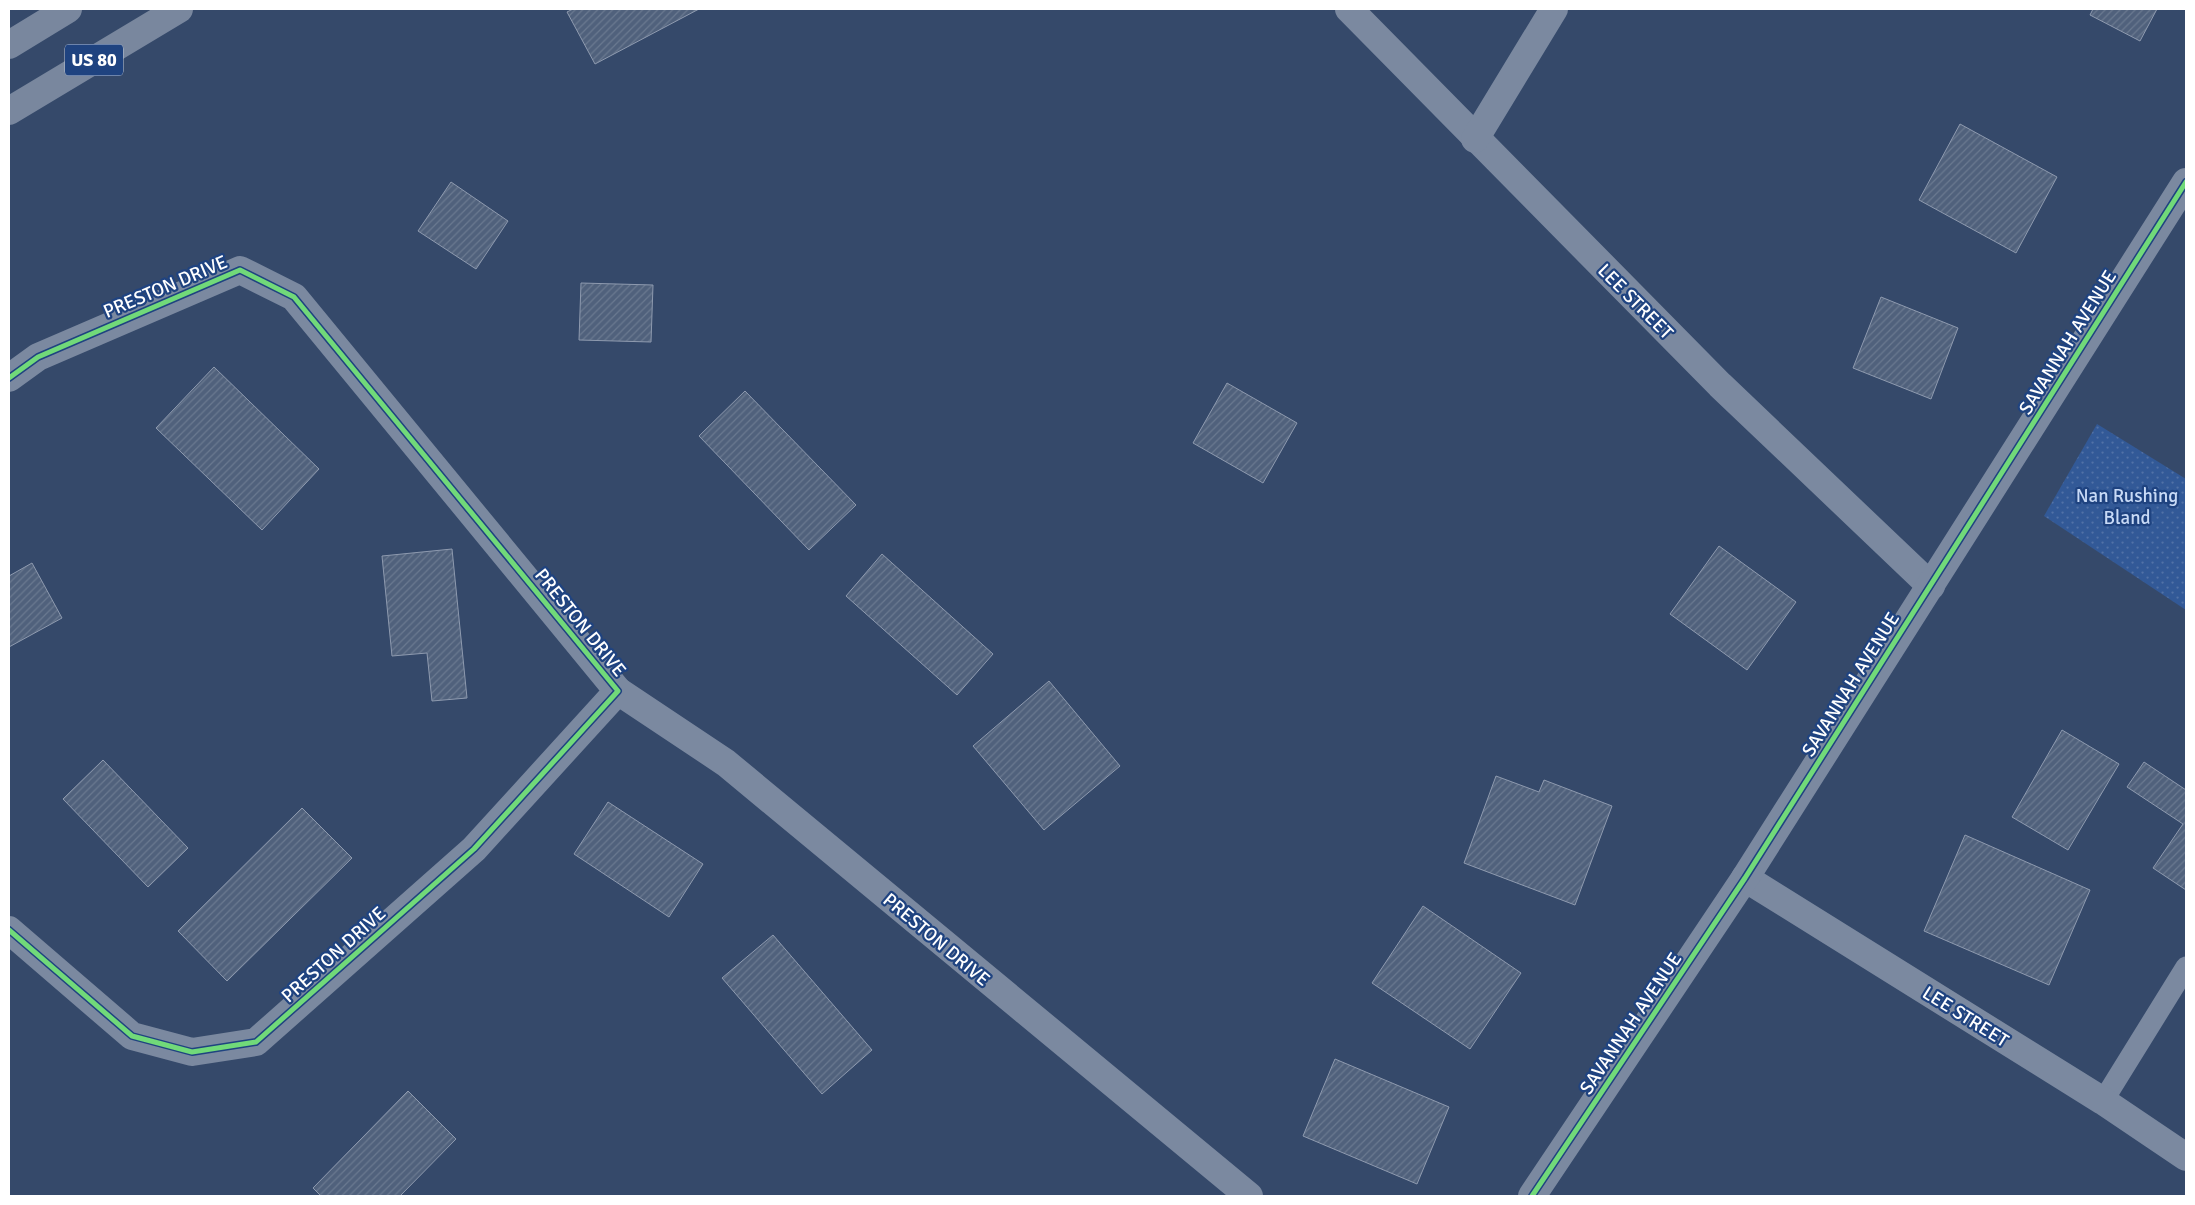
<svg xmlns="http://www.w3.org/2000/svg" width="2195" height="1205" viewBox="0 0 2195 1205" font-family="Signika,sans-serif">
<defs>
<pattern id="park-dots" width="8" height="8" patternUnits="userSpaceOnUse" patternTransform="scale(1.25)"><rect width="8" height="8" fill="#325997"/><path d="M2 2h.1M6 6h.1" fill="none" stroke="#5172a7" stroke-width="1.8" stroke-linecap="round"/></pattern>
<pattern id="building-hatch" width="6" height="6" patternUnits="userSpaceOnUse" patternTransform="scale(1.25)"><rect width="6" height="6" fill="#50617c"/><path d="M-1 1l2-2M0 6l6-6M5 7l2-2" fill="none" stroke="#6a7990"/></pattern>
</defs>
<rect width="100%" height="100%" fill="#35496a"/>
<!-- park -->
<polygon fill="url(#park-dots)" points="2097,424 2186,479 2186,610 2044,516"/>
<!-- building -->
<g fill="url(#building-hatch)" stroke="#8e9aaf">
<polygon points="573,9 699,9 595,64 567,12"/>
<polygon points="2093,9 2157,9 2140,41 2090,15"/>
<polygon points="1960,124 2057,177 2016,253 1919,200"/>
<polygon points="451,182 508,221 476,269 418,231"/>
<polygon points="581,283 653,285 651,342 579,340"/>
<polygon points="1881,297 1958,328 1931,399 1853,368"/>
<polygon points="214,367 319,469 262,530 156,428"/>
<polygon points="1227,383 1297,423 1263,483 1193,443"/>
<polygon points="745,391 856,505 809,550 699,436"/>
<polygon points="1719,546 1796,602 1747,670 1670,614"/>
<polygon points="452,549 467,698 432,701 427,653 392,656 382,556"/>
<polygon points="882,554 993,654 957,695 846,596"/>
<polygon points="32,563 62,618 9,647 9,576"/>
<polygon points="1049,681 1120,766 1044,830 973,746"/>
<polygon points="2062,730 2119,764 2068,850 2012,817"/>
<polygon points="103,760 188,848 148,887 63,799"/>
<polygon points="2144,762 2186,790 2186,890 2153,868 2183,824 2127,787"/>
<polygon points="1496,776 1539,792 1544,780 1612,806 1575,905 1464,863"/>
<polygon points="608,802 703,864 669,917 574,854"/>
<polygon points="302,808 352,858 227,981 178,931"/>
<polygon points="1965,835 2090,890 2049,985 1924,931"/>
<polygon points="1423,906 1521,973 1470,1049 1372,983"/>
<polygon points="773,935 872,1050 822,1094 722,978"/>
<polygon points="1335,1059 1449,1107 1417,1184 1303,1136"/>
<polygon points="408,1091 456,1139 400,1196 321,1196 313,1188"/>
</g>
<g fill="none" stroke-linecap="round" stroke-linejoin="round">
<!-- service -->
<polyline stroke="#7b89a0" stroke-width="21" points="2103,1101 2186,967"/>
<!-- minor -->
<g stroke="#7b89a0" stroke-width="28">
<polyline points="1349,9 1720,385 1931,586"/>
<polyline points="1475,139 1554,9"/>
<polyline points="9,378 38,357 240,270 294,297 618,691 474,849 256,1042 192,1052 132,1036 9,930"/>
<polyline points="618,691 726,763 1249,1196"/>
<polyline points="1745,878 2103,1101 2186,1157"/>
</g>
<!-- tertiary -->
<polyline stroke="#7b89a0" stroke-width="28" points="1532,1196 1745,878 2186,182"/>
<!-- primary -->
<g stroke="#79879e" stroke-width="28">
<polyline points="9,45 68,9"/>
<polyline points="9,111 179,9"/>
</g>
<defs>
<g id="cycleway">
<polyline points="9,378 38,357 240,270 294,297 618,691 474,849 256,1042 192,1052 132,1036 9,930"/>
<polyline points="1532,1196 1745,878 2186,182"/>
</g>
</defs>
<!-- cycleway casing -->
<use href="#cycleway" stroke="#1f4380" stroke-width="8"/>
<!-- cycleway -->
<use href="#cycleway" stroke="#71d979" stroke-width="5"/>
</g>
<g text-anchor="middle" stroke-width="4.5" stroke-linejoin="round" paint-order="stroke">
<!-- shield labels -->
<rect fill="#1f4380" stroke="#bcc7d9" stroke-width="1" x="65" y="44.5" width="58" height="31" rx="4"/>
<g font-size="18" font-weight="bold" fill="#fff">
<text x="94" y="66">US 80</text>
</g>
<!-- street labels -->
<g font-size="19" fill="#fff" stroke="#1f4380">
<text transform="translate(165 286) rotate(-23)" y="7">PRESTON DRIVE</text>
<text transform="translate(1636 301) rotate(45)" y="7">LEE STREET</text>
<text transform="translate(2067 342) rotate(-58)" y="7">SAVANNAH AVENUE</text>
<text transform="translate(581 622) rotate(51)" y="7">PRESTON DRIVE</text>
<text transform="translate(1850 684) rotate(-58)" y="7">SAVANNAH AVENUE</text>
<text transform="translate(937 939) rotate(40)" y="7">PRESTON DRIVE</text>
<text transform="translate(333 954) rotate(-42)" y="7">PRESTON DRIVE</text>
<text transform="translate(1966 1016) rotate(32)" y="7">LEE STREET</text>
<text transform="translate(1630 1023) rotate(-56)" y="7">SAVANNAH AVENUE</text>
</g>
<!-- park labels -->
<g font-size="19" fill="#c8daf6" stroke="#1f4380">
<text x="2127" y="502">Nan Rushing<tspan x="2127" dy="22">Bland</tspan></text>
</g>
</g>
<!-- border -->
<rect width="2195" height="1205" fill="none" stroke="#ffffff" stroke-width="20"/>
</svg>
